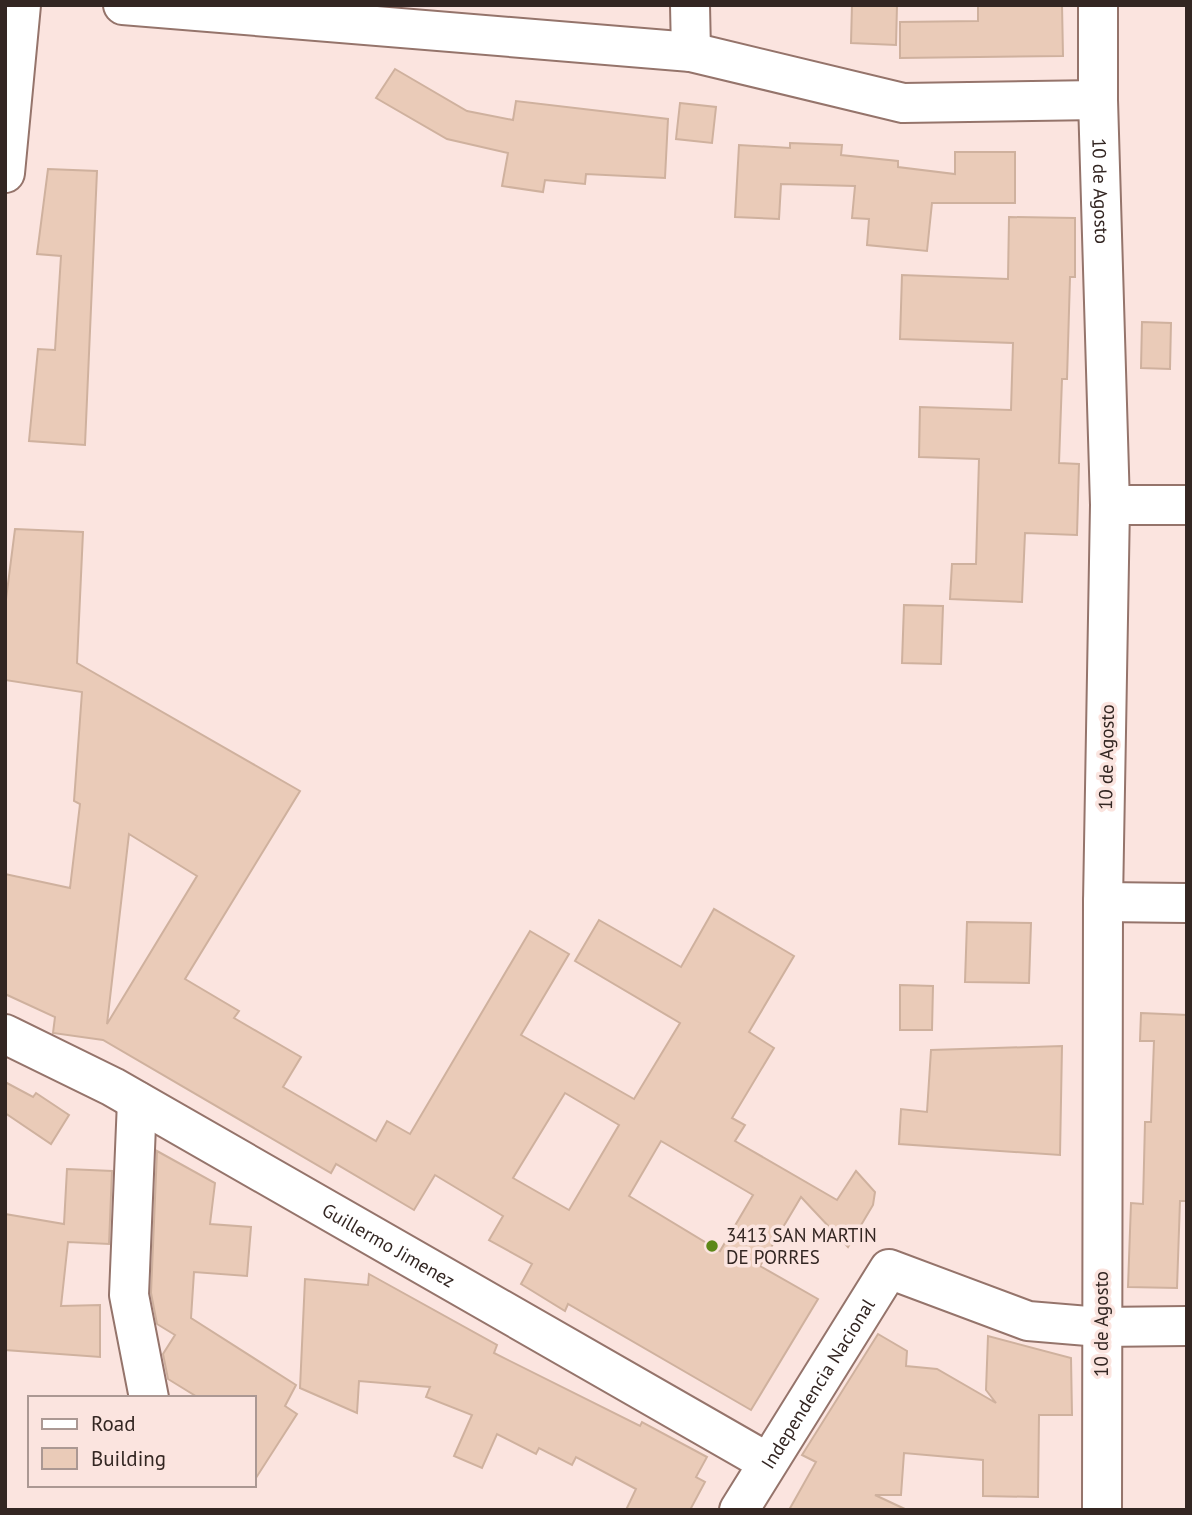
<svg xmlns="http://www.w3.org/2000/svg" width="1192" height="1515" viewBox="0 0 1192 1515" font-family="'PT Sans',sans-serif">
<rect width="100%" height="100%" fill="#fbe4df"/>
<!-- building -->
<g fill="#eacbb8" stroke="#cfb19e" stroke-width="2" fill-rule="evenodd">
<polygon points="852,5 897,5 896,45 851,43"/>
<polygon points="978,5 1062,5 1063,56 900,58 900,22 978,21"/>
<polygon points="395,69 467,111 513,120 516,101 668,119 665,178 586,174 585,184 545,180 543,192 502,186 508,153 447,139 376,98"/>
<polygon points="680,103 716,107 712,143 676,139"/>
<polygon points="790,143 842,145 841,155 898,161 898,167 955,174 955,152 1015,152 1015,203 932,203 927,251 867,245 869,219 852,218 855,186 781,184 779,219 735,217 739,145 790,148"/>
<polygon points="48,169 97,171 85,445 29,441 38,349 55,350 61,256 37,254"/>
<polygon points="1009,217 1075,218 1075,277 1070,277 1067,379 1062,379 1059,463 1079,464 1077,535 1025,533 1022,602 950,599 952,564 976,564 979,459 919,457 920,407 1011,410 1013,343 900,339 902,275 1008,279"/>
<polygon points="1142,322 1171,323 1170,369 1141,368"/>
<path d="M 15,529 L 83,532 L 77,663 L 300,791 L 185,979 L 239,1011 L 234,1018 L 301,1057 L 283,1087 L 376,1141 L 387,1121 L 410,1134 L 530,931 L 569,954 L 521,1035 L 634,1099 L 680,1023 L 575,961 L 599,920 L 681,967 L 714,909 L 794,956 L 749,1032 L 774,1048 L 732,1118 L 745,1125 L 735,1141 L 837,1200 L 856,1171 L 875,1192 L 873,1205 L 848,1247 L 801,1197 L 760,1266 L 818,1299 L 751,1410 L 568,1304 L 565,1311 L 521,1284 L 532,1264 L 489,1240 L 503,1216 L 435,1175 L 414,1210 L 336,1164 L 331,1173 L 103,1040 L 53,1033 L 55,1017 L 5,994 L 5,874 L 70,888 L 80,804 L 74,801 L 82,692 L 5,680 L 5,607 ZM 129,834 L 197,876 L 107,1024 ZM 565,1093 L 619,1125 L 569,1210 L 513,1178 ZM 661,1141 L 753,1195 L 720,1251 L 629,1196 Z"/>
<polygon points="904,605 943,606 941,664 902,663"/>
<polygon points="967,922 1031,923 1029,983 965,982"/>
<polygon points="900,985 933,986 932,1030 900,1030"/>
<polygon points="1141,1013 1187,1015 1187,1201 1180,1201 1177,1288 1128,1287 1131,1203 1143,1204 1145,1122 1151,1122 1154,1041 1140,1041"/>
<polygon points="1062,1046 1060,1155 899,1144 901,1109 927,1112 931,1050"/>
<polygon points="5,1082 33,1097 36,1093 69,1115 51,1144 5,1113"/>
<polygon points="157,1151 215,1183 210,1224 251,1227 247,1276 194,1272 191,1318 296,1385 285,1406 297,1414 254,1481 254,1398 199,1398 168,1379 163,1354 175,1335 157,1324 151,1293"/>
<polygon points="67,1169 112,1171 109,1244 68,1242 61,1306 100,1305 100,1357 5,1350 5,1214 64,1224"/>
<polygon points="369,1274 497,1345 494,1353 640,1426 642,1422 707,1457 696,1477 705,1482 690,1510 626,1510 636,1489 576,1457 572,1465 539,1448 536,1454 497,1434 482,1468 454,1456 472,1415 426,1397 430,1387 359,1381 357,1413 300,1388 305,1279 368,1285"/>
<polygon points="878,1334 907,1351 906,1366 937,1369 996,1403 986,1390 988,1336 1071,1358 1072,1415 1039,1415 1038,1497 983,1496 983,1460 904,1453 901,1495 875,1495 907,1510 789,1510 816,1462 802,1455"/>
</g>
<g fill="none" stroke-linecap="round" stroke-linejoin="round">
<defs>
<g id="minor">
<polyline points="123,5 691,52 903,103 1098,100"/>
<polyline points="690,5 691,52"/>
<path id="s1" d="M 1098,5 L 1098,100 L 1110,505 L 1103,902 L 1102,1510"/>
<polyline points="5,173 21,5"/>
<polyline points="1110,505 1187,505"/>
<polyline points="1103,902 1187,903"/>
<path id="s2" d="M 5,1034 L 113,1087 L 767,1462"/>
<polyline points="137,1101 129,1295 149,1398"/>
<path id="s3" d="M 739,1510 L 889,1269 L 1028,1321 L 1100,1327 L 1187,1326"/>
</g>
</defs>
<!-- minor casing -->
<use href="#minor" stroke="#95746b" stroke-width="42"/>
<!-- minor -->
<use href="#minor" stroke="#fff" stroke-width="38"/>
</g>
<!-- markers -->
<circle fill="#5c8818" stroke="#fbe4df" stroke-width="2.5" cx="712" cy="1246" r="7"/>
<g text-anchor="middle" stroke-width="7" stroke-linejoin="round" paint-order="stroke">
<!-- street labels -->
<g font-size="19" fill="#332622" stroke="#fbe4df">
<text dy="7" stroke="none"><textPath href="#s1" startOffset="186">10 de Agosto</textPath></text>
<text transform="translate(1106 757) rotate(-89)" y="7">10 de Agosto</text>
<text dy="7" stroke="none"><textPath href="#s2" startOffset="438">Guillermo Jimenez</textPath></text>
<text transform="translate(1101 1324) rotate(-90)" y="7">10 de Agosto</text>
<text dy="7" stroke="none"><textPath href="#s3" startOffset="149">Independencia Nacional</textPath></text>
</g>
<!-- poi labels -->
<g font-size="19" fill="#332622" stroke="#fbe4df" text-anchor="start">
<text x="726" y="1242">3413 SAN MARTIN<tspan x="726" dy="22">DE PORRES</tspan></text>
</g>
</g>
<!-- border -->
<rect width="1192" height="1515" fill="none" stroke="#332622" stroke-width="14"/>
<!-- legend -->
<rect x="28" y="1396" width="228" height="91" fill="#fbe4df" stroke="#ab9893" stroke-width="2"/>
<rect x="42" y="1419" width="35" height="10" fill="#ffffff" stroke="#ab9893" stroke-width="2"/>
<text x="91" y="1431" font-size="21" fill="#332622">Road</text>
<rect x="42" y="1448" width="35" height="21" fill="#eacbb8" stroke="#ab9893" stroke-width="2"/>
<text x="91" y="1466" font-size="21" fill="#332622">Building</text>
</svg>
